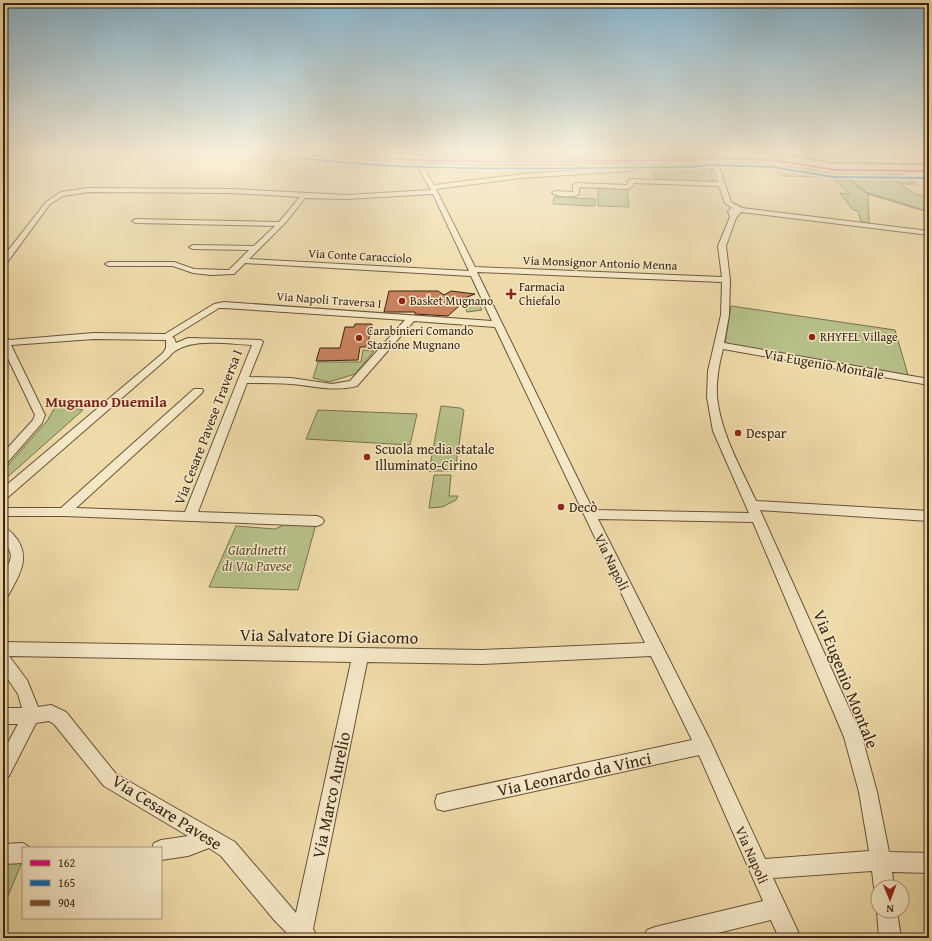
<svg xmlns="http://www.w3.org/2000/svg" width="932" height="941" viewBox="0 0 932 941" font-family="'Gentium Book Plus',serif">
<rect width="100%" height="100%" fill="#efdba9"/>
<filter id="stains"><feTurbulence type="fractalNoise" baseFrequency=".005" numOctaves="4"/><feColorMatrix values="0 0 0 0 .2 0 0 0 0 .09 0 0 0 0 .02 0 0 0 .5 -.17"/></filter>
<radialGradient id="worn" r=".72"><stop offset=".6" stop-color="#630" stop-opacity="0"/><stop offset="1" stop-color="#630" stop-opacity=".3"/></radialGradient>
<!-- green -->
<g fill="#b7c089" stroke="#79724e">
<polygon points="697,162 707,163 710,166 714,183 656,181 652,167 699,165"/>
<polygon points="798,166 823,172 882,172 915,194 929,197 929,212 868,194 869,223 861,222 858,211 853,210 840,193 850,194 831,177 781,176 774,168"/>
<polygon points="888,174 903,174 917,184 902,184"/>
<polygon points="598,186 627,188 629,207 598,206"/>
<polygon points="554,197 595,199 595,206 553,204"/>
<polygon points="477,299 482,310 467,312 462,300"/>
<polygon points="731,306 895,330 908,375 725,344"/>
<polygon points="363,350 374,351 355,374 329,382 313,378 318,362 361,362"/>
<polygon points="57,404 83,410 3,481 3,471 47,421"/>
<polygon points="441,406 460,408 464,410 455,471 429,471"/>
<polygon points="318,410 417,414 410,445 306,439"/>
<polygon points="434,475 451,475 449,496 458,496 456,500 442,507 429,508"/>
<polygon points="288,523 316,524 298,590 209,587 236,526 275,529"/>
<polygon points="22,862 5,903 3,903 3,863"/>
</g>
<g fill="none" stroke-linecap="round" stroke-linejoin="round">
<!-- stream -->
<polyline stroke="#747f6f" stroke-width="2" points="845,176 867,193 929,212"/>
</g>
<!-- building -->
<g fill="#c9815e" stroke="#3b2414">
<polygon points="389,291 438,291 444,295 451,291 475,294 457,301 459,306 448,316 415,314 415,312 384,312"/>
<polygon points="355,324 372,324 368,343 366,347 360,347 358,360 316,361 320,348 340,348 345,327 354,327"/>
</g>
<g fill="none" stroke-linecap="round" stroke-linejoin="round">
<defs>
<g id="street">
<path d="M 718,151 L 727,151 L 708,156 L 708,160 L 720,169 L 731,202 L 742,208 L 929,231 L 929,235 L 741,212 L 736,218 L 726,246 L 730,280 L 729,315 L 724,343 L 929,379 L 929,385 L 723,349 C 719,364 716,381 717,397 C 721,434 741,468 756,501 L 929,511 L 929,521 L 760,510 L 862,737 L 877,792 L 889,852 L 929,853 L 929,873 L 892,872 L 894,887 L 878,887 L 878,895 L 874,887 L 872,871 L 773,878 L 801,938 L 779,938 L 771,920 L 697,938 L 644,938 L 647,930 L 655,927 L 763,901 L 699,755 L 444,811 L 437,809 L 435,802 L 437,795 L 444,793 L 692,740 L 651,656 L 482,664 L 367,662 L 313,929 L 318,938 L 292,938 L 275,921 L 221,856 L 209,848 L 188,856 L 161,860 L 161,848 L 152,848 L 154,843 L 161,840 L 188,836 L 104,786 L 54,724 L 49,721 L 36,723 L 9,776 L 3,779 L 3,752 L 18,724 L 3,724 L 3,708 L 22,708 L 18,694 L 3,672 L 3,642 L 482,650 L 645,643 L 495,327 L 414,321 L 357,386 C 333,392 315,386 291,384 C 277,383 262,383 247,383 L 198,512 L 317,516 L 322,518 L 324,521 L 322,524 L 317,526 L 64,516 L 3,516 L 4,508 L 61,508 L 194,389 L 202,389 L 203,391 L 202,393 L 76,508 L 185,512 L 252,345 C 229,344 184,336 169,357 L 7,498 L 3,499 L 3,488 L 163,353 L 166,348 L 166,340 L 94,339 L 11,345 L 45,415 L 42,423 L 7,463 L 3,464 L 3,453 L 33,420 L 35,415 L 3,348 L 3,335 L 6,336 L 9,340 L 94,333 L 165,334 L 214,304 L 224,302 L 492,321 L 471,276 L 245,263 L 234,274 L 211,275 L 193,273 L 173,266 L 109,266 L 105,264 L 109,262 L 174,262 L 194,269 L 229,270 L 249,250 L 193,249 L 189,247 L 193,245 L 254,246 L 275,226 L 136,223 L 132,221 L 136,219 L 279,222 L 300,197 L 231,193 L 89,192 L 63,196 L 50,204 L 6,264 L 3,264 L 3,257 L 46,202 L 61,192 L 89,188 L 231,189 L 347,195 L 431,190 L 414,161 L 417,159 L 420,161 L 434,185 L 521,174 L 628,167 L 672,158 L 674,159 L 674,161 L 628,171 L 521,178 L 436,189 L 475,267 L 722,277 L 718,246 L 730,217 L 728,211 L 732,208 L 725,203 L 719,186 L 634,183 L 632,187 L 628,189 L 579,187 L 579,194 C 574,198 557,197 552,193 L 555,191 L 573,192 L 573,185 L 576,183 L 627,185 L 628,181 L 631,179 L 718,182 L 714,170 L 706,163 L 702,155 ZM 433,194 L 469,271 L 249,259 L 286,222 L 305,198 L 347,199 ZM 477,272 L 722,282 L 721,315 L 708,371 L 707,397 L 713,431 L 749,513 L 593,510 ZM 219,308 L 224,308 L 405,320 L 350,381 L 332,384 L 291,378 L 249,377 L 263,342 L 261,340 L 188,338 L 176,343 L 174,338 L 172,337 ZM 598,519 L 753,522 L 844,737 L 859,792 L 869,851 L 765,859 L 710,740 ZM 9,656 L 351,662 L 296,913 L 235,842 L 116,774 L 66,712 L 51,705 L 38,707 L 27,680 Z"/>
<path d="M 3,527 C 9,529 13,534 17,539 C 31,559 18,577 8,596 L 3,598 L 3,576 L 10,561 L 11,555 L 9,549 L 3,541 Z"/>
<polygon points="23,843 31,848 23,848 23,863 3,864 3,844"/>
<polygon points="878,908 878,911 897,911 901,938 879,938 877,911"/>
</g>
<path id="secondary" d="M 295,151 L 315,151 L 354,156 L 417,159 L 691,158 L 715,160 L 736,158 L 929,157 L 929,161 L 736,162 L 715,164 L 691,162 C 561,163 429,170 299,153 Z"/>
</defs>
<!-- street casing -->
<use href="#street" stroke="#685239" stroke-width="2"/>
<!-- secondary casing -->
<use href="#secondary" stroke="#3b2414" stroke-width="1"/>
<!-- street -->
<use href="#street" fill="#f5e8c7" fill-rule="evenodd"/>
<!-- secondary -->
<use href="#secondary" fill="#f5e8c7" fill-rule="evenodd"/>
<defs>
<path id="bus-1" d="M 298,151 L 302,151 C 333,154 364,157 396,158 C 494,164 593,160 691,159 L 712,157 L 773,159 L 835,169 L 929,170 L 929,172 L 835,171 L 773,161 L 712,159 L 691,161 L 544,162 L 446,162 L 397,160 L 348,157 Z"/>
<path id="bus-2" d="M 297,157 L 347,162 L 396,165 L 445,167 L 543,168 L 691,166 L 712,164 L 772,166 L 834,176 L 929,177 L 929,179 L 834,178 L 772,168 L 712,166 L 691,168 C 593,168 495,171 398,167 C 364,166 331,162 298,159 Z"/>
<polygon id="bus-3" points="350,151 357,151 417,153 691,152 709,151 773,152 836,162 929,163 929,165 836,164 773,154 712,152 691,154 417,155 351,152"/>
</defs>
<!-- bus-1 casing -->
<use href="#bus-1" stroke="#f5e8c7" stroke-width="3"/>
<!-- bus-2 casing -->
<use href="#bus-2" stroke="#f5e8c7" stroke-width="3"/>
<!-- bus-3 casing -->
<use href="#bus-3" stroke="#f5e8c7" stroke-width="3"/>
<!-- bus-1 -->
<use href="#bus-1" fill="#e5007d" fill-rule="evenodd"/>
<!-- bus-2 -->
<use href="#bus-2" fill="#0065bd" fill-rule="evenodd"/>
<!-- bus-3 -->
<use href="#bus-3" fill="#7a4b2a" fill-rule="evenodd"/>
</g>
<!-- sky -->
<linearGradient id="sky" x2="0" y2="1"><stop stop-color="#89b7d0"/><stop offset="0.54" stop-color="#f8efd8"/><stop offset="1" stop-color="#f8efd8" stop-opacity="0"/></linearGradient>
<rect width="932" height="282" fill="url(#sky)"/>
<!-- markers -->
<g fill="#8f2418" stroke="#f5e8c7" stroke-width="1.5">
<path d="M509 288h4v4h4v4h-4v4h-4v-4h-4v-4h4z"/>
<circle cx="402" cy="301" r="4"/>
<circle cx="812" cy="337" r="4"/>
<circle cx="359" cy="338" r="4"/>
<circle cx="738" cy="433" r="4"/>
<circle cx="367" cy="457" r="4"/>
<circle cx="561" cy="507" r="4"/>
</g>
<g text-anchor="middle" stroke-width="3" stroke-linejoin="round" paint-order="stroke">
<!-- far-street labels -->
<g font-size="12" fill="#3b2414" stroke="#f5e8c7">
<text transform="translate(360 256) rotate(3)" y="4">Via Conte Caracciolo</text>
<text transform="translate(600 263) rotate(2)" y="4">Via Monsignor Antonio Menna</text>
<text transform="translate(329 300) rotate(4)" y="4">Via Napoli Traversa I</text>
</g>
<!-- far-poi labels -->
<g font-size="12" fill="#3b2414" stroke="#f5e8c7" text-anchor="start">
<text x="519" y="291">Farmacia<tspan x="519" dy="14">Chiefalo</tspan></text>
<text x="410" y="305">Basket Mugnano</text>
<text x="367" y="335">Carabinieri Comando<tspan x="367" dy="14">Stazione Mugnano</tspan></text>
<text x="820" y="341">RHYFEL Village</text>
</g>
<!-- street labels -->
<g font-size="14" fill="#3b2414" stroke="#f5e8c7">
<text transform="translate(824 364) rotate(10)" y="5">Via Eugenio Montale</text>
<text transform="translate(208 427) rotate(-69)" y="5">Via Cesare Pavese Traversa I</text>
<text transform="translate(612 562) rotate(64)" y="5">Via Napoli</text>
<text transform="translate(752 855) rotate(66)" y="5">Via Napoli</text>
</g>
<!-- poi labels -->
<g font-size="14" fill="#3b2414" stroke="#f5e8c7" text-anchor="start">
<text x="746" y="438">Despar</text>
<text x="375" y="454">Scuola media statale<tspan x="375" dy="16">Illuminato-Cirino</tspan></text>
<text x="569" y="512">Decò</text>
</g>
<!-- park labels -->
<g font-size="14" font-style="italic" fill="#5a4b31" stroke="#f5e8c7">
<text x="257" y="555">Giardinetti<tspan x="257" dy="16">di Via Pavese</tspan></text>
</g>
<!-- neighbourhood labels -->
<g font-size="15" font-weight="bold" fill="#7a1f14" stroke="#f5e8c7">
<text x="106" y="407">Mugnano Duemila</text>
</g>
<!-- near-street labels -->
<g font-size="17" fill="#3b2414" stroke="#f5e8c7">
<text transform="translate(329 636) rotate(1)" y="6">Via Salvatore Di Giacomo</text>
<text transform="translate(846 679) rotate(68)" y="6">Via Eugenio Montale</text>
<text transform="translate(574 774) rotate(-12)" y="6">Via Leonardo da Vinci</text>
<text transform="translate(331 795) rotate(-78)" y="6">Via Marco Aurelio</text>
<text transform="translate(167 812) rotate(32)" y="6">Via Cesare Pavese</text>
</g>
</g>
<!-- margin -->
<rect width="932" height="941" fill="none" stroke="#efdba9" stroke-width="16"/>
<rect x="4" y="4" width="924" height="933" fill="none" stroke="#3b2414" stroke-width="2"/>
<rect x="8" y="8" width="916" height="925" fill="none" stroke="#3b2414"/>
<!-- legend -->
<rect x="22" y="847" width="140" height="72" fill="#f5e8c7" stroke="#ab9a7f"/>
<rect x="30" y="860" width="20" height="6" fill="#e5007d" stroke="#ab9a7f"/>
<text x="58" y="867" font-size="12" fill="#3b2414">162</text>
<rect x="30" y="880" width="20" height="6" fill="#0065bd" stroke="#ab9a7f"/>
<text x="58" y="887" font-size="12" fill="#3b2414">165</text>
<rect x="30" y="900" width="20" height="6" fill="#7a4b2a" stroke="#ab9a7f"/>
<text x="58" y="907" font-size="12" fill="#3b2414">904</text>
<!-- north arrow -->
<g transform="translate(890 899) rotate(179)"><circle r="19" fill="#f5e8c7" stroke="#ab9a7f"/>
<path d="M0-3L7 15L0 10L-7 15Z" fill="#8f2418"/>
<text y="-6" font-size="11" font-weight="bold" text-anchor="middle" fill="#3b2414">N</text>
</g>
<rect width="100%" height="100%" filter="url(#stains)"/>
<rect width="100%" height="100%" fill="url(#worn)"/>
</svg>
